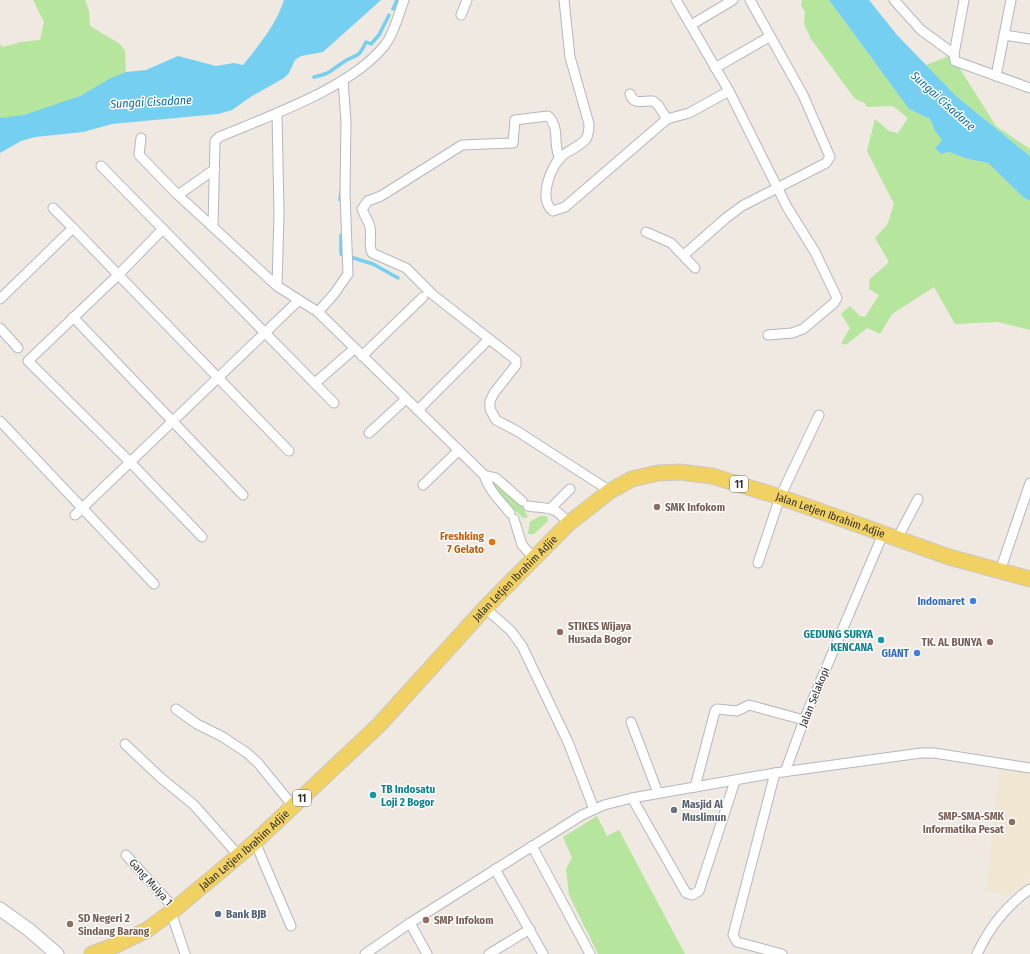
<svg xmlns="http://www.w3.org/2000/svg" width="1030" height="954" viewBox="0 0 1030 954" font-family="'Fira Sans Condensed',sans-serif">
<rect width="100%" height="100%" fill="#efe9e1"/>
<!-- education -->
<polygon fill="#f0e6d1" points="999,767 1030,771 1030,872 1026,891 1013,890 1012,896 986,891"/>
<!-- green -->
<g fill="#b6e59e">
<path d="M 33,0 L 85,0 L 89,11 L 90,26 L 120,44 L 125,51 L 126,72 C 109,78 96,89 79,96 C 63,103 16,121 0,118 L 0,44 L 3,47 L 21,42 L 40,40 L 44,22 Z"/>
<polygon points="802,0 829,0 909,109 930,119 935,131 943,140 935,148 941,154 949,152 968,159 988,163 1023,197 1030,201 1030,330 998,322 955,324 934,287 892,314 880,334 867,328 846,345 841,343 850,328 841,314 850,306 860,316 865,317 879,295 869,289 870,279 889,262 875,238 887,225 894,204 867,151 875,119 889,131 898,133 908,118 893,106 867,107 865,103 855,99 811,39 804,24 805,12 801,5"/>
<polygon points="954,54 955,61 996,126 1030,149 1030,156 956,96 926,65"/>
<polygon points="494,481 522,506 528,517 523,518 492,489 490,482"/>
<polygon points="540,516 547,516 548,521 534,534 528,534 530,522"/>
<polygon points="597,816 607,836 619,830 685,954 598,954 569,895 566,869 572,858 563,837"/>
</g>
<!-- water -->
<g fill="#75cff0">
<path d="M 284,0 L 381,0 L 323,52 L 301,56 L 295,60 L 289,73 L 284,78 L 252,96 L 232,110 L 218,114 L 112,124 L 83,132 L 35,137 L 21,141 L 0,153 L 0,118 L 24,115 L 80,96 L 111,78 L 126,72 L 146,70 L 178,56 L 216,66 L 234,63 L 243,65 C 259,45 276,25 284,0 Z"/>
<polygon points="829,0 869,0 897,35 956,96 1030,156 1030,201 1023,197 988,163 968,159 949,152 941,154 935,148 942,140 935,131 930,119 909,109"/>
</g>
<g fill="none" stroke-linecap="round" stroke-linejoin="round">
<!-- stream -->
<g stroke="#75cff0" stroke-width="3.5">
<polyline points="393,9 397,0"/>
<path d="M 314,77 C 331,73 329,72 342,63 C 356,53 357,61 366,42 L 371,44 L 379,35 L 389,15"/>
<polyline points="340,200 341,191"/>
<polyline points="341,235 341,254 373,264 398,278"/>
</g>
<!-- river -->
<polyline stroke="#75cff0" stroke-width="20" points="848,0 871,31 890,51"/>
<defs>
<g id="street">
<path d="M 564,0 L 570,57 L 589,124 C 589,129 589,134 586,139 C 580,146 570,150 563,155 C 550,166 538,200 553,211 L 565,207 L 667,119 L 689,113 L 729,91"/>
<polyline points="676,0 729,91 787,207 815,252 837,298 834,303 803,329 792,333 768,335"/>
<polyline points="894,0 921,30 954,54"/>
<polyline points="964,0 954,54 955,61 1030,88"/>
<polyline points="461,15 467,0"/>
<polyline points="691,25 733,0"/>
<polyline points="1004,35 1030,39"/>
<polyline points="715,68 769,37"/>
<polyline points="996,76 1011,0"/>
<path d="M 630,94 C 634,106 643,100 653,101 L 658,105 L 667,119"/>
<polyline points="277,113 279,214 277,286"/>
<path d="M 141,138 L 139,155 L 178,195 L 277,286 L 318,312 L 484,475 C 489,491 500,500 510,513"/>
<path d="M 560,159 C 552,145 561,128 548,116 L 515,120 L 513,143 L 462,145 L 381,196 L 368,201 L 362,209 C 364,215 369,222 370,227 C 372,236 368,244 372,253 L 406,268 L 432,294 L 516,360 L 516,365 L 494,393 L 490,401 L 490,409 L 496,420 L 517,431 L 610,491"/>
<polyline points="101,166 334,403"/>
<polyline points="178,195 215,169"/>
<polyline points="53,208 73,228"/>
<path d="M 213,227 L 215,141 L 219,137 C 269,116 351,88 385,45 C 395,32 398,15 404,0"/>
<polyline points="163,229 118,275 28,361 130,462 202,537"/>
<polyline points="646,232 671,243 695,268"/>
<polyline points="684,255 726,218 742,206 826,163 830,157 803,95 750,0"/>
<polyline points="0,299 73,228 289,451"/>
<polyline points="318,312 334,294 348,274 345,193 346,122 343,80"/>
<polyline points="73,317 243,495"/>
<polyline points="0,328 18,348"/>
<polyline points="362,356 423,297"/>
<polyline points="315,383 354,349"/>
<polyline points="418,410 485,343"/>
<polyline points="0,421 154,584"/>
<polyline points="369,433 406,399"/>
<polyline points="484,475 496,478 522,501"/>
<polyline points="423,485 459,450"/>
<path d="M 528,506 C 547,509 556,505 568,524"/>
<polyline points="551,508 570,489"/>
<polyline points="75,515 299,300"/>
<polyline points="514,519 522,545 534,558"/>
<polyline points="897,539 918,499"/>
<polyline points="758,563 780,497 819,415"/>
<polyline points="1000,571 1030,483"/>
<polyline points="485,608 511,631 522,646 568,742 594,809"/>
<polyline points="176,709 197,724 223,737 247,753 258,763 293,806"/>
<polyline points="631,722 658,793"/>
<polyline points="125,744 161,778 194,805 239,856"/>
<polyline points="785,772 804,720 883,534"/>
<polyline points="775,773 733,935 737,942 782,954"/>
<polyline points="695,787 715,711 717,709 737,711 749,705 804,720"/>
<polyline points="632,798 686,893 692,895 699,891 735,781"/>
<polyline points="255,842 291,926"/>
<polyline points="532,846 590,954"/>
<polyline points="126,855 175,909"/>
<polyline points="495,869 543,954"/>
<polyline points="171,912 185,954"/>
<polyline points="410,923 427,954"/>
<polyline points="365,954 410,923 582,815 604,805 632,798 775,773 921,753 934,753 1030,768"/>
<polyline points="489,954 530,929"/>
<path d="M 977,954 C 989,928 1007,905 1030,889"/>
</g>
<polyline id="secondary" points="0,909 28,929 57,954"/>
<g id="primary">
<path id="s1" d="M 92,954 L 116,945 L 147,930 L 175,909 L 255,842 L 379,725 L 485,608 L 568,524 L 610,491 L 632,479 L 658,473 L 680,472 L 712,476 L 780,497 L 949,557 L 1030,579"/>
</g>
</defs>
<!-- street casing -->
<use href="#street" stroke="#b4b7c1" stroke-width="11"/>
<!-- secondary casing -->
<use href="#secondary" stroke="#b4b7c1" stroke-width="15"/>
<!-- primary casing -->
<use href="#primary" stroke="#c9c9c9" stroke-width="17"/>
<!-- street -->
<use href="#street" stroke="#fff" stroke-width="9"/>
<!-- secondary -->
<use href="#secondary" stroke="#fff" stroke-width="13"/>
<!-- primary -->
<use href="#primary" stroke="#f2d163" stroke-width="15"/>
</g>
<!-- markers -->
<g fill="#8d6e63" stroke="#fff" stroke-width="1.5">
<circle cx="657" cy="507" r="4"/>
<circle cx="560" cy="632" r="4"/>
<circle cx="990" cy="642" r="4"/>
<circle cx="1012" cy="822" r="4"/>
<circle cx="426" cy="920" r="4"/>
<circle cx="70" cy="924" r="4"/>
</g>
<circle fill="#e8710a" stroke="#fff" stroke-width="1.5" cx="492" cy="542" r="4"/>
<g fill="#3f7fe0" stroke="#fff" stroke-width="1.5">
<circle cx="973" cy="601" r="4"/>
<circle cx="917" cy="653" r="4"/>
</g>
<g fill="#0f9aa8" stroke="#fff" stroke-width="1.5">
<circle cx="881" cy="640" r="4"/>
<circle cx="373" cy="795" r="4"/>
</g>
<circle fill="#6b7280" stroke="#fff" stroke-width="1.5" cx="674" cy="810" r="4"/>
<circle fill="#5c6f8a" stroke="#fff" stroke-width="1.5" cx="218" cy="914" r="4"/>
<g text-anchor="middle" stroke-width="3" stroke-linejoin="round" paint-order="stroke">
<!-- shield labels -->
<g fill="#fff" stroke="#6d6d6d" stroke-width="1">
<rect x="730" y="476" width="18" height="16" rx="3"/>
<rect x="293" y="790" width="18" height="16" rx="3"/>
</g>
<g font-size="10" font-weight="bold" fill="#2e2e2e">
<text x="739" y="488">11</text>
<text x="302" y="802">11</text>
</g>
<!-- education labels -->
<g font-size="11" font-weight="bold" fill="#785e54" stroke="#fff" text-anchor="start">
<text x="665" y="511">SMK Infokom</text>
<text x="568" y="630">STIKES Wijaya<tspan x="568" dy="13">Husada Bogor</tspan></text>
<text x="982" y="646" text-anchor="end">TK. AL BUNYA</text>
<text x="1004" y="820" text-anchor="end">SMP-SMA-SMK<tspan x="1004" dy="13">Informatika Pesat</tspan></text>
<text x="78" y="922">SD Negeri 2<tspan x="78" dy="13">Sindang Barang</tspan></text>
<text x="434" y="924">SMP Infokom</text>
</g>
<!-- street labels -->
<g font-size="11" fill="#2e2e2e" stroke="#fff">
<text dy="4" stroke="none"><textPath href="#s1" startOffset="930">Jalan Letjen Ibrahim Adjie</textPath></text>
<text dy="4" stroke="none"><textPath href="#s1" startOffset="570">Jalan Letjen Ibrahim Adjie</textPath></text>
<text transform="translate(814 697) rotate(-68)" y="4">Jalan Selakopi</text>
<text dy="4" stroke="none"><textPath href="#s1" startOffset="186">Jalan Letjen Ibrahim Adjie</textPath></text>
<text transform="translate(151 882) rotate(48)" y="4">Gang Mulya 1</text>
</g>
<!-- food labels -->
<g font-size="11" font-weight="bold" fill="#c56008" stroke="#fff" text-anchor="end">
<text x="484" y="540">Freshking<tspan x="484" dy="13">7 Gelato</tspan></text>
</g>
<!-- shop labels -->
<g font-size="11" font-weight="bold" fill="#366cbe" stroke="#fff" text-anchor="end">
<text x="965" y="605">Indomaret</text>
<text x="909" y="657">GIANT</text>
</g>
<!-- culture labels -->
<g font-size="11" font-weight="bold" fill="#0d838f" stroke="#fff" text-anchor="end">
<text x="873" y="638">GEDUNG SURYA<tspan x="873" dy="13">KENCANA</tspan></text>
<text x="381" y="793" text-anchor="start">TB Indosatu<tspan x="381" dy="13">Loji 2 Bogor</tspan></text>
</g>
<!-- worship labels -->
<g font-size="11" font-weight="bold" fill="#5b616d" stroke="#fff" text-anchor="start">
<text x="682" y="808">Masjid Al<tspan x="682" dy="13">Muslimun</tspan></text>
</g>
<!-- service labels -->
<g font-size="11" font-weight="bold" fill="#4e5e75" stroke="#fff" text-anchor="start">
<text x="226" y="918">Bank BJB</text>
</g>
<!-- water labels -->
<g font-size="12" font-style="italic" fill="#0d6fa3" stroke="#fff">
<text transform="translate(943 101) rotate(42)" y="4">Sungai Cisadane</text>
<text transform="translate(151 102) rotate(-3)" y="4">Sungai Cisadane</text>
</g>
</g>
</svg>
